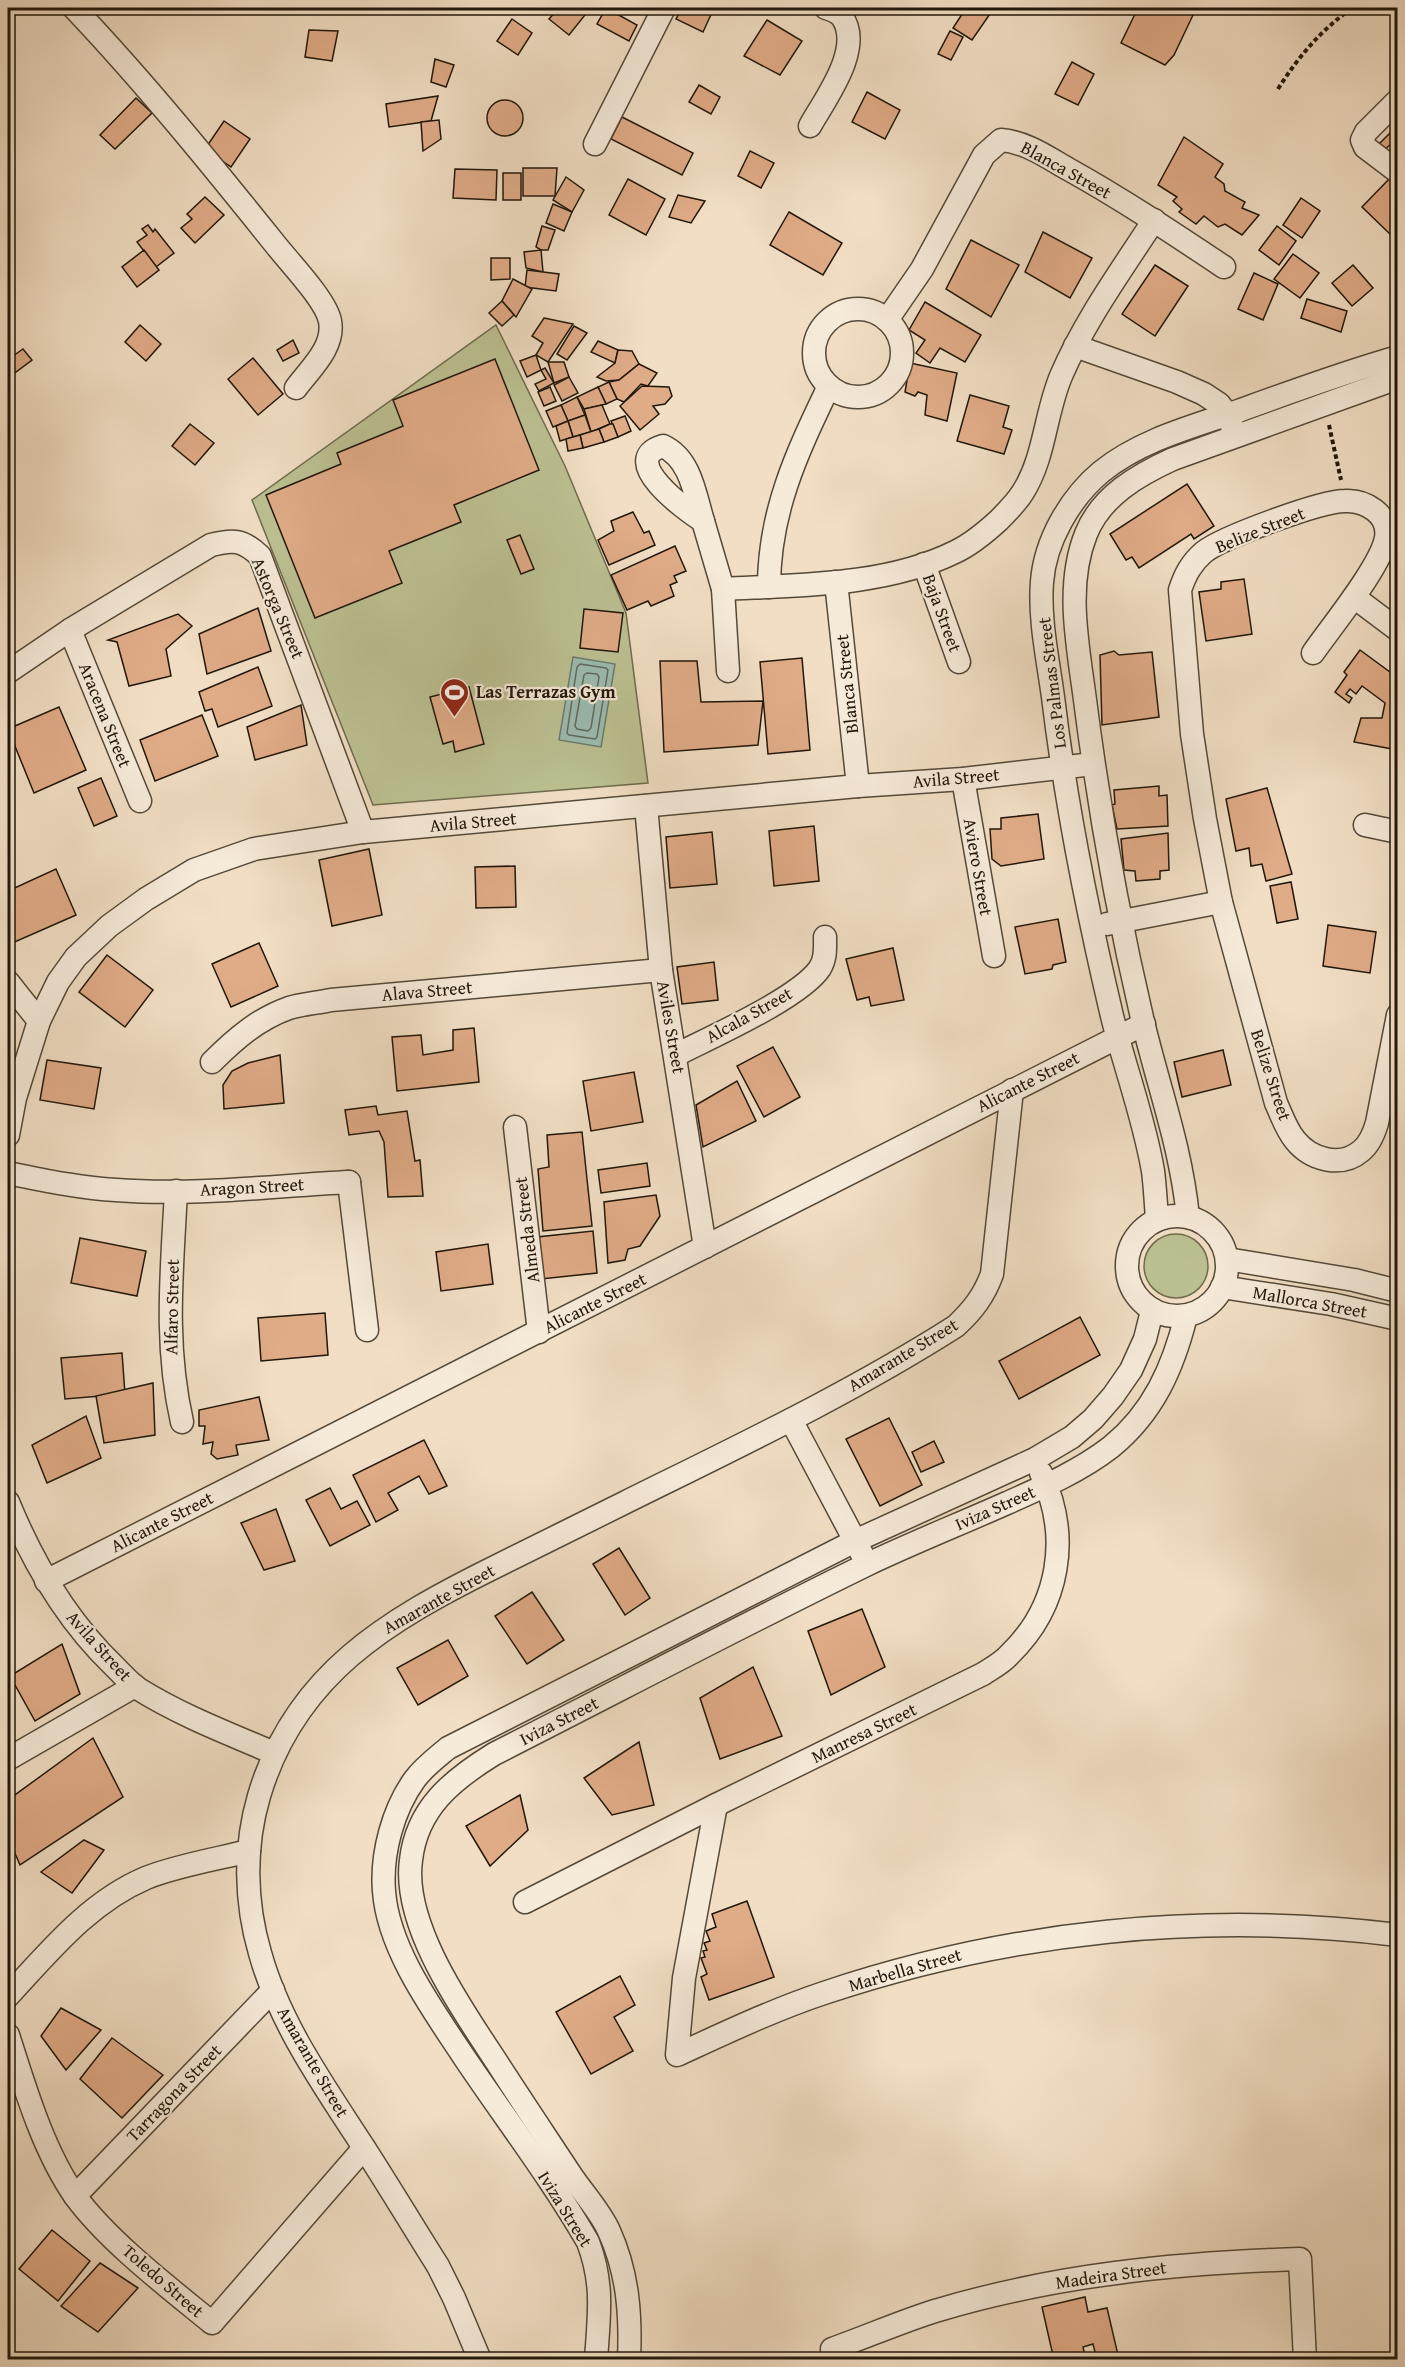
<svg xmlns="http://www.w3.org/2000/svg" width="1405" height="2367" viewBox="0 0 1405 2367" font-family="'Gentium Book Plus',serif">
<rect width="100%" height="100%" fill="#f1dec4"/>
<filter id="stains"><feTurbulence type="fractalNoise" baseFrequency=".00333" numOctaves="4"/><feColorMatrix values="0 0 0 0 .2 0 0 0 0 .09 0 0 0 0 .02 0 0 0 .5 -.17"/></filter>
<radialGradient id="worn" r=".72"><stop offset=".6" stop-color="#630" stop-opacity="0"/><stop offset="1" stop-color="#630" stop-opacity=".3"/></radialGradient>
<!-- green -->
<g fill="#bcc192" stroke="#6e6c4e" stroke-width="1.5">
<polygon points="496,325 565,466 626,613 648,783 373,805 252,500"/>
<circle cx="1176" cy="1266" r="32"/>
</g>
<!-- water -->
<polygon fill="#9bbcb1" stroke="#6a7a6e" stroke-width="1.5" points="573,657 615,664 601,747 559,740"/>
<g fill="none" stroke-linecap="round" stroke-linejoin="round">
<!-- shore -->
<g stroke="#5e6a5e" stroke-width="1.5">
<polygon points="580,664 606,668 608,670 597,737 595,739 569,735 567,733 577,667"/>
<polygon points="587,673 597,674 599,677 591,728 588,731 577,729 575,726 584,675"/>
</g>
</g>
<!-- building -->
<g fill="#e0ab87" stroke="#20170a" stroke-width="1.5">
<polygon points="8,8 22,8 8,23"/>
<polygon points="559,8 575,8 585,15 569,35 549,19"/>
<polygon points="606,8 637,25 629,41 597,24"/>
<polygon points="682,8 714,8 703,32 676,19"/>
<polygon points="966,8 987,8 992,11 972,40 953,28"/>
<polygon points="1138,8 1172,8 1193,15 1174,55 1165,65 1121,43"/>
<polygon points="512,19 532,33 518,55 497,41"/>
<polygon points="767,20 802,41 780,75 744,56"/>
<polygon points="309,30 338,31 332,61 305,57"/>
<polygon points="950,31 963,37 951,60 938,54"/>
<polygon points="435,59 454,65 446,87 431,82"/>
<polygon points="1072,62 1094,74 1078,105 1055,94"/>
<polygon points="699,85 720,97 711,114 689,102"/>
<polygon points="867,92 900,110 885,139 852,122"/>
<polygon points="438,96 431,121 389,127 386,104"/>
<polygon points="136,98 152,113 115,149 100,135"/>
<circle cx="505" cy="118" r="18"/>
<polygon points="622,117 693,153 682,175 611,139"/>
<polygon points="439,120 441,139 423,151 421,122"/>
<polygon points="224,121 250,139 231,167 205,149"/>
<polygon points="1394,129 1398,133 1398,138 1384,150 1379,144"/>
<polygon points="1184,137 1223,164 1215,177 1224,184 1225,191 1245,202 1242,208 1259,215 1242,235 1225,224 1218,227 1204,216 1196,224 1179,212 1182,209 1173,201 1177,197 1158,185"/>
<polygon points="750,151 774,163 761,188 738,176"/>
<polygon points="523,168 557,168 555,196 523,196"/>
<polygon points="455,169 497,170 496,200 453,198"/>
<rect x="503" y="173" width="18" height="27"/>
<polygon points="566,177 584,190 572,212 553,200"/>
<polygon points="1391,177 1398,183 1398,227 1390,234 1362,207"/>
<polygon points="628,179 665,199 646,235 609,215"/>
<polygon points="678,195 705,201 691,223 669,217"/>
<polygon points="205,197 224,215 195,243 181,228 192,219 187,214"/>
<polygon points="1301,198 1320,211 1302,238 1283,225"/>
<polygon points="553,204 572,212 564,231 546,223"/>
<polygon points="789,212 842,243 823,275 770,245"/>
<polygon points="148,225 153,232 155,229 174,253 156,267 137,242 147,235 142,229"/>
<polygon points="542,226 555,230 548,250 541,250 536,247"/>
<polygon points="1277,226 1296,241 1279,265 1259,250"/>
<polygon points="1043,232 1092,258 1070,298 1025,272"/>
<polygon points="971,240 1019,265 991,317 946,289"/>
<polygon points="144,250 159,270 137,287 122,267"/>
<polygon points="541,250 543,272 526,268 524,252"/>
<polygon points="1293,254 1319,273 1300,298 1274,279"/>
<polygon points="491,258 510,258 510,279 491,280"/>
<polygon points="1155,265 1188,286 1155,336 1122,314"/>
<polygon points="1353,265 1373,288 1352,306 1332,283"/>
<polygon points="527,270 559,274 556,291 525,287"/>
<polygon points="1254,273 1278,284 1263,320 1238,309"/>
<polygon points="513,279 532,289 516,317 502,301"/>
<polygon points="1307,299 1347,311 1341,332 1301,318"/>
<polygon points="502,301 514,315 502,326 489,313"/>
<polygon points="925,302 981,335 965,362 940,348 930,363 916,353 925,340 909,330"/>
<polygon points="544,318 573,324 548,362 536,355 543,343 532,336"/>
<polygon points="140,325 161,344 146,361 125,342"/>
<polygon points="574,326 587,333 567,360 557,354"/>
<polygon points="293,340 299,353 283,361 277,350"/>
<polygon points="598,341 618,350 615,363 591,352"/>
<polygon points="8,349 13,356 23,349 32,360 8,378"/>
<polygon points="618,350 632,351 639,364 619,380 606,381 597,377 615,363"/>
<polygon points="536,355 541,370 527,377 520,361"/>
<polygon points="253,358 283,394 258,415 228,379"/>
<polygon points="495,359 539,470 454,505 461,522 389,551 402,583 315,618 266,495 341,464 337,453 403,426 393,400"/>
<polygon points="548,362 564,362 569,377 554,383"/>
<polygon points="910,363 957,373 947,421 925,415 927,395 918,392 915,396 905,392"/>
<polygon points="639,364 657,373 648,386 641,384 624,402 617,399 609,382 619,380"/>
<polygon points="545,368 554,383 539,391 535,384 546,379 541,370"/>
<polygon points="569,377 578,393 562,401 554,385"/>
<polygon points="609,382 617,399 606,404 598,387"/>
<polygon points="642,386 669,387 672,396 665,404 653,406 659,414 640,430 620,406"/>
<polygon points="550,387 556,401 544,406 538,392"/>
<polygon points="598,387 606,404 584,409 577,397"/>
<polygon points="970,395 1009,406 1003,427 1012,430 1004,454 957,441"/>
<polygon points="577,397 585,415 568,421 561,405"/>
<polygon points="561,405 568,421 553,427 546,411"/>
<polygon points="602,405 610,424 591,432 584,409"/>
<polygon points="585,415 591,432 573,437 568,421"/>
<polygon points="625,416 631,431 618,437 611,421"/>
<polygon points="568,421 573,437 560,441 556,426"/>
<polygon points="190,424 214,443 195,465 172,446"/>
<polygon points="610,424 613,424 618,437 604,442 599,429"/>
<polygon points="599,429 604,442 583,448 580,435"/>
<polygon points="580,435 583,448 568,451 566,439"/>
<polygon points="1187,484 1214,526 1194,539 1191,534 1139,568 1132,557 1126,560 1110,534"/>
<polygon points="633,512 644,533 649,531 655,545 609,565 598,540 614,531 611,521"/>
<polygon points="520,535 534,569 521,574 507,540"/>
<polygon points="675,546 686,571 674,576 677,582 670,585 674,596 651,606 648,601 627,610 611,575"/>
<polygon points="1244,579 1252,634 1206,641 1199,592 1221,589 1221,582"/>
<polygon points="258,608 271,651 207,674 199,634"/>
<polygon points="584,609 623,613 618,652 580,648"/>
<polygon points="178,614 192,626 166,649 171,676 129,686 117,642 108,640"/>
<polygon points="1360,650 1398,678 1398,750 1354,742 1361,718 1382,718 1385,703 1362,686 1356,694 1350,689 1346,694 1352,698 1349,703 1335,692 1347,675 1344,672"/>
<polygon points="1114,651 1119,655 1152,652 1159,717 1102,725 1100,655"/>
<polygon points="802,658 810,750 768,754 760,662"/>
<polygon points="660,661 697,661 701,702 763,701 758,745 664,752"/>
<polygon points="258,667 272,706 218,727 212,709 205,711 199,692"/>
<polygon points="469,687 484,744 455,752 453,741 443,744 430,697"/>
<polygon points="301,705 307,745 255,760 247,727"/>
<polygon points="59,707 86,770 34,793 8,729"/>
<polygon points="202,715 218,756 155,781 140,740"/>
<polygon points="101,778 117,816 94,826 78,788"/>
<polygon points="1159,786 1159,796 1167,795 1168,826 1117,829 1112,805 1115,804 1114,790"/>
<polygon points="1267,788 1292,874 1266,881 1262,864 1251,866 1249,848 1236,851 1226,799"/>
<polygon points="1038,814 1044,859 1001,866 992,859 990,829 1001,829 1001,818"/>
<polygon points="814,826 819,881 774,886 769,831"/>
<polygon points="712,832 717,884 670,888 666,837"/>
<polygon points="1168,833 1169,870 1160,871 1160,879 1136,881 1135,871 1124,870 1121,839"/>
<polygon points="369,849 382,915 332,926 319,860"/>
<polygon points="515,866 516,907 476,908 475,867"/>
<polygon points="56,869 76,915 10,944 8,938 8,891"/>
<polygon points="1291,882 1298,919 1277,923 1270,886"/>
<polygon points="1058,919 1066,962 1053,965 1052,969 1025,974 1015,927"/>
<polygon points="1328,925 1376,932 1370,973 1323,966"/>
<polygon points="259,943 278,986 231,1007 212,964"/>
<polygon points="893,948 904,1000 871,1006 869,997 857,1000 846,959"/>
<polygon points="107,955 153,990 125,1027 79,992"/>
<polygon points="714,962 718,1000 682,1004 677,967"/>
<polygon points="474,1028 479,1082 397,1091 392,1037 421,1035 423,1055 453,1050 453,1030"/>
<polygon points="773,1047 800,1097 764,1117 737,1066"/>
<polygon points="1223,1050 1231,1085 1182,1097 1174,1062"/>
<polygon points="280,1055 284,1103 224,1109 223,1085 232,1071 248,1063"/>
<polygon points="47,1060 101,1068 94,1109 40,1100"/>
<polygon points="634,1072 643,1122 591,1131 583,1081"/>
<polygon points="737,1081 756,1121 703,1147 696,1105"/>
<polygon points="376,1106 378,1115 407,1111 415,1161 420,1160 423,1196 388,1197 384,1142 379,1131 349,1135 345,1110"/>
<polygon points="582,1132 592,1226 543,1231 538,1169 549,1167 547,1135"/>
<polygon points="647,1163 650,1186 601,1193 598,1170"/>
<polygon points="656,1195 660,1216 640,1246 628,1249 625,1260 608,1263 604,1202"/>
<polygon points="593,1231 597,1273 541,1279 537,1237"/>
<polygon points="80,1238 146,1251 137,1296 71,1283"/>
<polygon points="488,1244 493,1284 441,1291 436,1252"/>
<polygon points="325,1313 328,1355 261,1361 258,1318"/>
<polygon points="1080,1317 1100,1355 1019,1399 999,1361"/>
<polygon points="122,1353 125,1394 65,1399 61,1358"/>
<polygon points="153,1383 155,1435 104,1443 96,1396"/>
<polygon points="259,1397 269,1440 236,1445 238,1455 217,1459 211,1454 213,1442 203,1444 205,1426 199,1426 199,1410"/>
<polygon points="86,1416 101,1458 47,1483 32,1445"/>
<polygon points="889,1418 922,1485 880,1506 846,1439"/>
<polygon points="424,1440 447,1486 429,1494 419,1476 388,1493 398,1510 376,1522 353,1475"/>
<polygon points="934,1441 944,1462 921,1472 912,1452"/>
<polygon points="330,1488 341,1509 357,1501 370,1525 330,1546 306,1500"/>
<polygon points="276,1509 295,1561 264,1570 241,1523"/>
<polygon points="619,1548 650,1598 625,1615 593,1564"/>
<polygon points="532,1592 564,1640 527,1664 495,1616"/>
<polygon points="862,1609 885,1667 831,1695 808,1631"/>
<polygon points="448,1640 468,1676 418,1705 397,1668"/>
<polygon points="62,1644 80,1694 35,1721 10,1676"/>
<polygon points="753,1667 782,1736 720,1759 700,1698"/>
<polygon points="93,1738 123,1797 20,1865 8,1837 8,1800"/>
<polygon points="639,1742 654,1805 612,1815 584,1778"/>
<polygon points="520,1795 528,1830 490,1866 466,1826"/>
<polygon points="84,1840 104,1850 72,1893 41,1872"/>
<polygon points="747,1901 774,1977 709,2000 701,1977 707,1974 701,1958 705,1957 703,1951 707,1950 704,1943 710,1941 706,1931 716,1927 712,1914"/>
<polygon points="620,1976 635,2005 614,2017 633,2051 591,2074 556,2012"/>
<polygon points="61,2008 101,2030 66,2070 41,2036"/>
<polygon points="112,2038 163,2075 122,2118 80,2079"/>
<polygon points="52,2230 90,2261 58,2301 19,2269"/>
<polygon points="100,2263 138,2288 98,2332 61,2306"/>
<polygon points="1085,2297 1088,2312 1107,2308 1118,2355 1097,2360 1093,2344 1083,2347 1086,2360 1054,2360 1042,2307"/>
</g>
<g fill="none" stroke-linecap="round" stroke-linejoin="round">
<defs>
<g id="minor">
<path d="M 74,8 C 145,83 210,163 275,244 C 289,262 326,300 330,321 C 335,347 310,369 296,388"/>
<polyline points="1398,100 1366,132 1362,140 1365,147 1398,172"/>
<path d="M 810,126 C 825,99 864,48 842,17 C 839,13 832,10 826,8"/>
<polyline points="595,144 664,8"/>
<circle cx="858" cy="353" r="44"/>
<path d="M 887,320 L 922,269 L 984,155 L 1001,140 C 1026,142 1047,157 1068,169 C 1122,199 1173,233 1224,267"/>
<polyline points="1075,346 1177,382 1204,394 1219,404 1228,415 1232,426"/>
<path d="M 663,446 C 691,459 695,495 703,521 C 687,511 616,460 663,446 Z"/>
<polyline points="703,521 723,589 728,671"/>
<polyline points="924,564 959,662"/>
<polyline points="836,582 858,786"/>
<path d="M 769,587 C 769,511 797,453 829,386"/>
<path d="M 723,589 C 799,585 886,586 955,552 C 972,544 986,532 999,520 C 1007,512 1017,502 1023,492 C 1045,457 1045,414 1061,376 C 1085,320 1121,271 1154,220"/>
<polyline points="1354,597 1398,630"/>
<polyline points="70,630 140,801"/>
<path d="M 1313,653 C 1331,627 1381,566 1386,538 C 1390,514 1365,500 1345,501 C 1321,501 1223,537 1204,552 C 1191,563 1185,575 1180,590 L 1192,734 L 1205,819 L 1221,902 L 1276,1103 C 1282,1116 1286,1129 1295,1140 C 1311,1160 1341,1168 1361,1151 C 1370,1144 1374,1133 1377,1123 L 1398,1015"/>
<path d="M 8,672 L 70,630 L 211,545 C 234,539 243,540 260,556 L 363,832"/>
<polyline points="963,779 994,956"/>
<polyline points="646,806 661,970 705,1247"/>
<polyline points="1365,825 1398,832"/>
<polyline points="1107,924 1221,902"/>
<polyline points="8,982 39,1021"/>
<path d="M 676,1055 C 711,1037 800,998 820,968 C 826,958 825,948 825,937"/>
<path d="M 212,1062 C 235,1039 258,1019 289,1008 C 302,1004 317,1003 331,1000 L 661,970"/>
<polyline points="515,1127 539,1332"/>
<polyline points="8,1135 15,1098 39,1021 58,982 76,957 109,926 146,899 194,870 254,849 363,832 858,786 963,779 1093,764"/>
<path d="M 8,1173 C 43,1180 79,1188 116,1190 C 193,1196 272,1186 349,1182"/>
<polyline points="349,1182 367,1330"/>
<path d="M 176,1191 C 172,1271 164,1343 182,1422"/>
<circle cx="1177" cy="1266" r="50"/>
<path d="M 1188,1217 C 1181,1147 1159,1089 1143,1022 C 1118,916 1099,809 1085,700 C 1078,646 1065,586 1086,534 C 1101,496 1138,475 1173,459 L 1398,378"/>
<path d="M 1157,1220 C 1156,1204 1155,1187 1153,1171 C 1144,1118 1125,1068 1112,1016 C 1087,910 1066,805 1053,697 C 1048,660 1039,619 1042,582 C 1045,541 1070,498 1101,472 C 1140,440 1194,426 1241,410 C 1293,391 1345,372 1398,357"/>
<polyline points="1227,1259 1354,1280 1398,1291"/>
<polyline points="1222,1287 1331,1304 1398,1319"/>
<polyline points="791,1420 862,1554"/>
<path d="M 8,1502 C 33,1563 66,1620 114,1666 C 121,1673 129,1682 137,1688 C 180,1715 227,1733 274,1753"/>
<polyline points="46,1581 1144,1024"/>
<polyline points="8,1759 135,1686"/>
<path d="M 716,1805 L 684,1978 L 677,2055 C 725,2033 773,2010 824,1993 C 1009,1931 1204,1911 1398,1935"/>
<path d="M 525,1902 L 716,1805 L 983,1674 C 992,1668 1002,1663 1009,1655 C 1060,1606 1071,1536 1041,1473"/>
<path d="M 8,1996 C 49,1952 89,1902 146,1878 C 175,1866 217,1859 249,1851"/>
<path d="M 8,2035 C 25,2088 43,2150 75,2196 C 108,2241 168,2287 212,2323 L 364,2148"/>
<polyline points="75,2196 273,1990"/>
<path d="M 832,2349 C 866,2337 900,2322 935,2311 C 1054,2275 1176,2263 1300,2259 L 1305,2360"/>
<path d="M 480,2360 L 454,2298 L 438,2266 C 412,2225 387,2183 361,2143 C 322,2083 279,2022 260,1953 C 245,1902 244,1847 259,1796 C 295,1674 388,1620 495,1567 C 539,1545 582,1524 626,1502 C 737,1447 851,1393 956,1326 C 973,1310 984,1296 992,1274 L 1012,1090"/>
<path d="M 596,2360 C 599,2315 604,2284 588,2242 C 551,2178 505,2118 464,2057 C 433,2010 388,1949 384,1891 C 381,1854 393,1809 415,1779 C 424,1767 436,1758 448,1748 L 855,1541 L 1035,1459 L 1072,1437 L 1093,1419 L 1113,1396 L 1131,1370 L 1145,1339 L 1152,1311"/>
<path d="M 629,2360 C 631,2314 628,2273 609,2231 C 600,2211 583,2193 571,2175 C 546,2137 521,2100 496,2061 C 462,2009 402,1925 411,1860 C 417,1808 452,1780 494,1754 C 618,1691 741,1626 866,1565 C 912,1543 960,1524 1007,1503 C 1043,1487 1080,1471 1111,1447 C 1153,1413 1173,1368 1186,1316"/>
</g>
</defs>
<!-- minor casing -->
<use href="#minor" stroke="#544938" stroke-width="25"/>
<!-- path -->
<g stroke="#20170a" stroke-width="4" stroke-dasharray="4.5 3" stroke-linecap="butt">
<path d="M 1278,89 C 1298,57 1321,30 1352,8"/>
<polyline points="1329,425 1341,480"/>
</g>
<!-- minor -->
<use href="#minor" stroke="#f6ead9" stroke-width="22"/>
</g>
<!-- icons -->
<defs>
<symbol id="stadium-pin" viewBox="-11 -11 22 30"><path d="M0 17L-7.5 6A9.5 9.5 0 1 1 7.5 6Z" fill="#8f2418" stroke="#f6ead9"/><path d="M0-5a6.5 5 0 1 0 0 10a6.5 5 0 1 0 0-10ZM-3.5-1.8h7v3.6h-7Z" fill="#fff"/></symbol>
</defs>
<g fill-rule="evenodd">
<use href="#stadium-pin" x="438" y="676" width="33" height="45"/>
</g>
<g text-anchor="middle" stroke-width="4.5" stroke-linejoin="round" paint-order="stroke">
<!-- street labels -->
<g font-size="18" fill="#20170a" stroke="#f6ead9">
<text transform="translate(1066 170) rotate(29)" y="6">Blanca Street</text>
<text transform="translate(1260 530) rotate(-22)" y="6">Belize Street</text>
<text transform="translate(278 608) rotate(67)" y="6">Astorga Street</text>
<text transform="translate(942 613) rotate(70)" y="6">Baja Street</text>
<text transform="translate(1052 683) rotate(-97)" y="6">Los Palmas Street</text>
<text transform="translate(847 684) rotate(-96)" y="6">Blanca Street</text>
<text transform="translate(105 715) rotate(68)" y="6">Aracena Street</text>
<text transform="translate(956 778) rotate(-5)" y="6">Avila Street</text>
<text transform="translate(473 822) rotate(-5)" y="6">Avila Street</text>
<text transform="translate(978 867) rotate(80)" y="6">Aviero Street</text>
<text transform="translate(427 991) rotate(-5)" y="6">Alava Street</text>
<text transform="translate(749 1015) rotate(-29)" y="6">Alcala Street</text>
<text transform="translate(671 1027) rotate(80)" y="6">Aviles Street</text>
<text transform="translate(1271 1075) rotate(72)" y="6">Belize Street</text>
<text transform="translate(1028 1082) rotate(-27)" y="6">Alicante Street</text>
<text transform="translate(252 1187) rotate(-3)" y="6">Aragon Street</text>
<text transform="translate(527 1230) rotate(-97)" y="6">Almeda Street</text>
<text transform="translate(1310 1302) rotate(10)" y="6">Mallorca Street</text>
<text transform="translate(595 1303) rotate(-27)" y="6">Alicante Street</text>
<text transform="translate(172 1307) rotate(-89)" y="6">Alfaro Street</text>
<text transform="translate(903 1355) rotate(-31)" y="6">Amarante Street</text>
<text transform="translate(995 1508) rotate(-24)" y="6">Iviza Street</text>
<text transform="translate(162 1522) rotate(-27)" y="6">Alicante Street</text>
<text transform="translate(439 1599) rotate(-29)" y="6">Amarante Street</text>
<text transform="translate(99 1646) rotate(48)" y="6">Avila Street</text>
<text transform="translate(559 1721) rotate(-27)" y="6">Iviza Street</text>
<text transform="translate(864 1733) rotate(-26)" y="6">Manresa Street</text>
<text transform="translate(905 1970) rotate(-16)" y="6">Marbella Street</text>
<text transform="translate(313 2062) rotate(60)" y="6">Amarante Street</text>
<text transform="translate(174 2093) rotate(-46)" y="6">Tarragona Street</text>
<text transform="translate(565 2209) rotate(58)" y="6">Iviza Street</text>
<text transform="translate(1111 2275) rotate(-8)" y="6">Madeira Street</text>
<text transform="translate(163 2281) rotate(41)" y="6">Toledo Street</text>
</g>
<!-- poi labels -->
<g font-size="18" font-weight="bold" fill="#20170a" stroke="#f6ead9" text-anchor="start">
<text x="476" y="698">Las Terrazas Gym</text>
</g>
</g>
<!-- margin -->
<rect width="1405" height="2367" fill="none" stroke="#f1dec4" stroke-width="30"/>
<rect x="9" y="9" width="1387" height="2349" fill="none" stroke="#20170a" stroke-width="3"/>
<rect x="15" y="15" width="1375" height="2337" fill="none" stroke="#20170a" stroke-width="1.5"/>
<rect width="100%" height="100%" filter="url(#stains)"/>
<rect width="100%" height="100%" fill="url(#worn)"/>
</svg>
